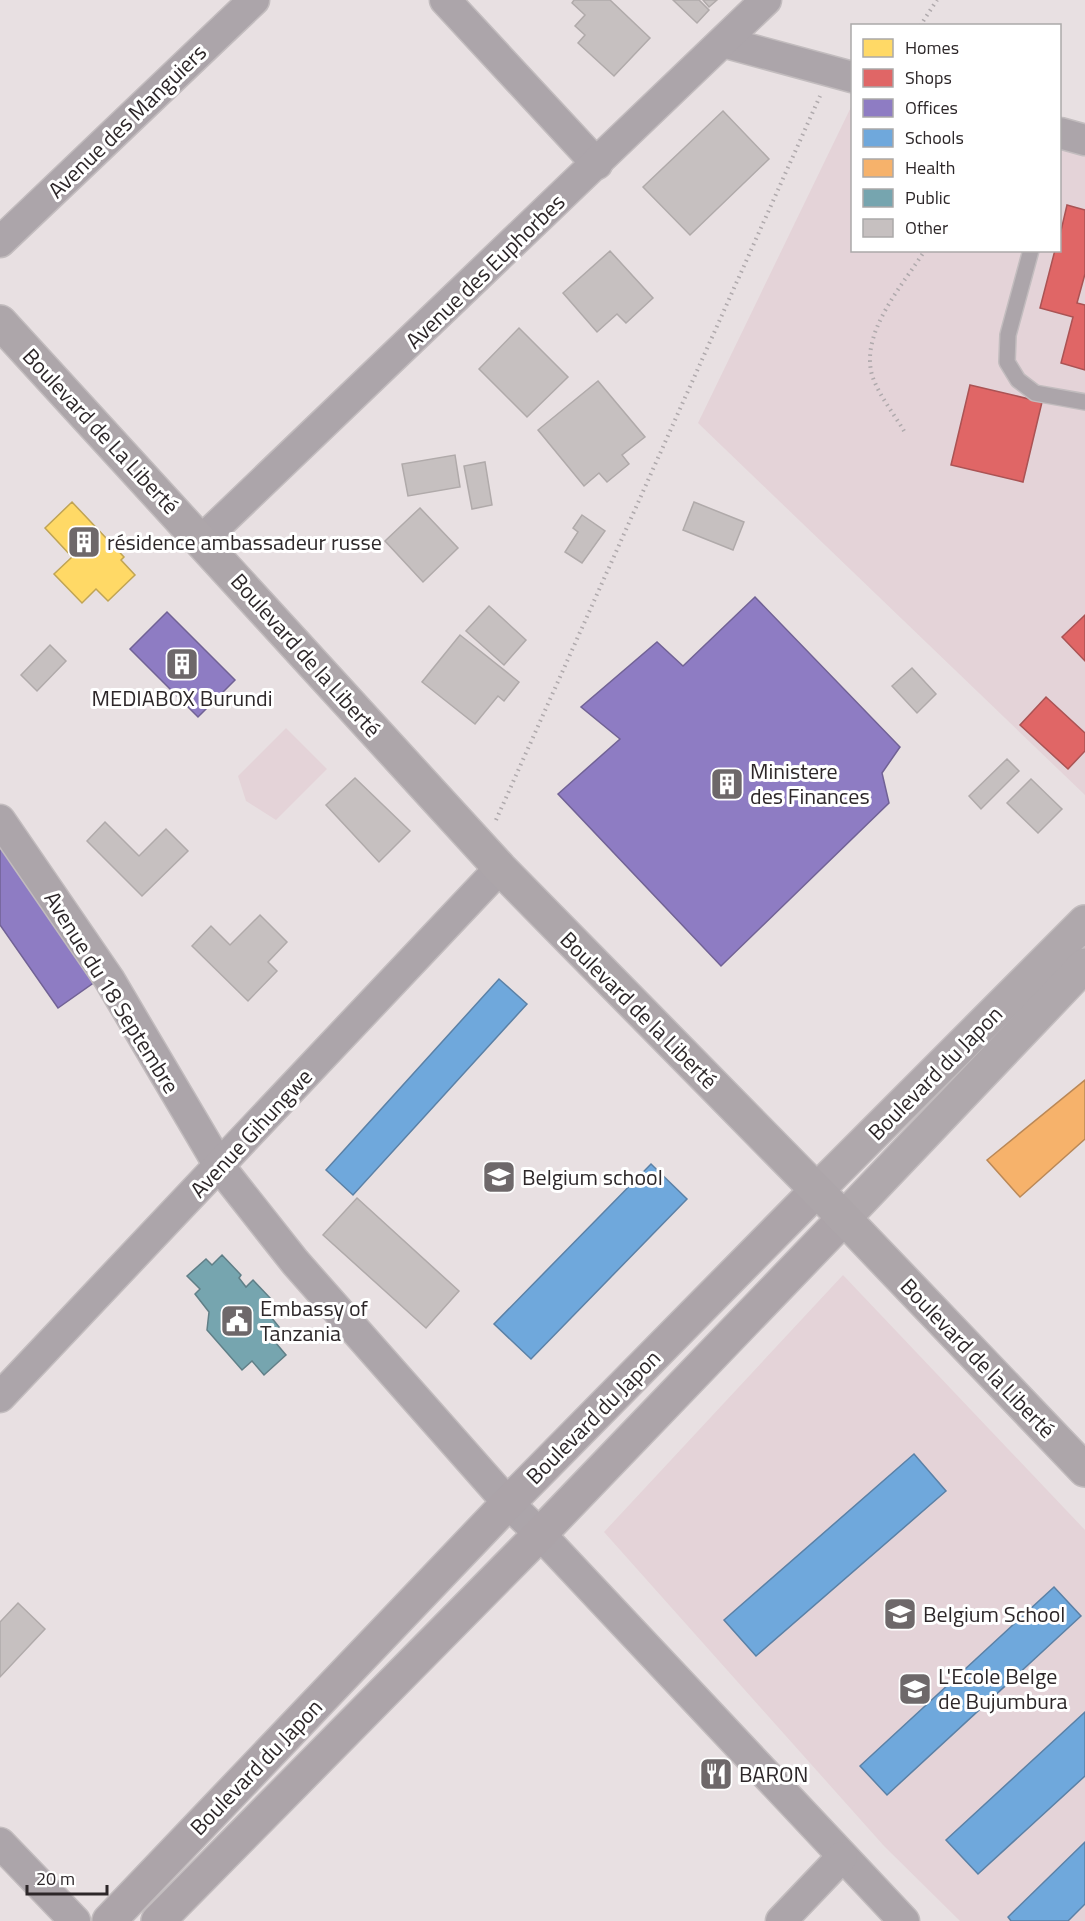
<svg xmlns="http://www.w3.org/2000/svg" width="1085" height="1921" viewBox="0 0 1085 1921" font-family="'Titillium Web',sans-serif">
<rect width="100%" height="100%" fill="#e8e0e2"/>
<!-- built -->
<g fill="#e4d3d8">
<polygon points="852,105 852,250 1060,250 1060,147 1085,155 1085,795 698,423"/>
<polygon points="286,728 327,769 276,820 246,801 238,776"/>
<polygon points="843,1275 1085,1530 1085,1921 960,1921 884,1846 604,1532"/>
</g>
<!-- homes -->
<polygon fill="#ffd966" stroke="#c0a454" stroke-width="1.5" points="72,502 124,557 121,560 135,575 108,601 96,589 82,603 54,574 72,557 45,528"/>
<!-- shops -->
<g fill="#e06666" stroke="#aa5354" stroke-width="1.5">
<polygon points="1067,205 1085,210 1085,274 1077,303 1085,305 1085,370 1061,363 1073,317 1040,308 1055,250 1060,250 1060,235"/>
<polygon points="970,385 1042,402 1023,482 951,465"/>
<polygon points="1085,615 1085,661 1062,637"/>
<polygon points="1046,697 1085,733 1085,751 1068,769 1020,725"/>
</g>
<!-- offices -->
<g fill="#8e7cc3" stroke="#716295" stroke-width="1.5">
<polygon points="755,597 900,747 882,773 889,803 721,966 558,794 620,739 581,707 657,642 683,666"/>
<polygon points="167,612 235,680 198,717 130,649"/>
<polygon points="0,835 99,979 58,1008 0,925"/>
</g>
<!-- schools -->
<g fill="#6fa8dc" stroke="#5b81a6" stroke-width="1.5">
<polygon points="499,979 527,1004 353,1195 326,1170"/>
<polygon points="651,1164 687,1199 531,1359 494,1324"/>
<polygon points="914,1454 946,1491 756,1656 724,1620"/>
<polygon points="1054,1587 1081,1616 887,1795 860,1766"/>
<polygon points="1085,1712 1085,1776 978,1874 946,1840"/>
<polygon points="1085,1842 1085,1904 1068,1921 1011,1921 1008,1917"/>
</g>
<!-- health -->
<polygon fill="#f6b26b" stroke="#ba8857" stroke-width="1.5" points="1085,1080 1085,1139 1020,1197 987,1160"/>
<!-- public -->
<polygon fill="#76a5af" stroke="#607f87" stroke-width="1.5" points="222,1255 241,1275 239,1278 246,1287 253,1280 273,1301 267,1312 279,1327 270,1336 286,1355 264,1375 252,1361 242,1370 207,1330 209,1312 195,1294 200,1289 187,1276 206,1259 212,1265"/>
<!-- building -->
<g fill="#c6c0c0" stroke="#b0aaaa" stroke-width="1.5">
<polygon points="574,0 610,0 650,38 614,76 578,43 585,35 575,26 585,15 572,3"/>
<polygon points="673,0 699,0 709,10 697,23"/>
<polygon points="703,0 717,0 709,7"/>
<polygon points="723,111 769,159 690,235 643,187"/>
<polygon points="610,251 653,298 626,323 617,314 597,332 563,293"/>
<polygon points="519,328 568,377 527,417 479,369"/>
<polygon points="598,381 645,437 622,455 629,464 607,482 599,473 584,486 538,430"/>
<polygon points="455,455 460,487 408,496 402,464"/>
<polygon points="485,462 492,505 472,509 464,466"/>
<polygon points="694,502 744,522 733,550 683,530"/>
<polygon points="420,508 458,548 423,582 385,541"/>
<polygon points="582,515 605,531 582,563 565,552 578,532 573,528"/>
<polygon points="489,606 526,640 504,665 466,631"/>
<polygon points="460,635 519,682 504,701 498,696 475,724 422,682"/>
<polygon points="50,645 66,661 37,691 21,675"/>
<polygon points="912,668 936,694 917,713 892,686"/>
<polygon points="1007,759 1019,771 981,809 969,796"/>
<polygon points="355,778 410,831 379,862 326,805"/>
<polygon points="1031,779 1062,809 1038,833 1007,803"/>
<polygon points="105,822 139,856 166,829 188,851 142,896 87,841"/>
<polygon points="260,915 287,942 268,962 277,971 248,1001 192,946 211,926 230,945"/>
<polygon points="357,1198 459,1291 426,1328 323,1235"/>
<polygon points="18,1603 45,1629 0,1677 0,1622"/>
</g>
<g fill="none" stroke-linecap="round" stroke-linejoin="round">
<defs>
<polyline id="service" points="1031,250 1008,335 1007,362 1018,380 1035,393 1085,402"/>
<g id="minor">
<polyline points="445,0 597,164"/>
<polyline points="723,42 852,77"/>
<polyline points="1060,133 1085,140"/>
<polyline points="0,242 254,0"/>
<polyline points="202,540 766,0"/>
<polyline points="0,820 109,979 220,1167 295,1262 508,1503 540,1534 904,1921"/>
<polyline points="0,1397 500,868"/>
<polyline points="0,1843 75,1921"/>
<polyline points="781,1921 842,1857"/>
</g>
<g id="secondary">
<polyline points="109,1921 508,1503 817,1190"/>
<polyline points="158,1921 540,1534 844,1218"/>
</g>
<g id="primary">
<polyline points="817,1190 1085,922"/>
<polyline points="844,1218 1085,965"/>
</g>
<polyline id="trunk" points="0,322 500,868 844,1218 1085,1470"/>
</defs>
<!-- service casing -->
<use href="#service" stroke="#c2bcbe" stroke-width="18"/>
<!-- minor casing -->
<use href="#minor" stroke="#c2bcbe" stroke-width="33"/>
<!-- secondary casing -->
<use href="#secondary" stroke="#c2bcbe" stroke-width="36"/>
<!-- primary casing -->
<use href="#primary" stroke="#c2bcbe" stroke-width="36"/>
<!-- trunk casing -->
<use href="#trunk" stroke="#c2bcbe" stroke-width="36"/>
<!-- path -->
<g stroke="#afa9ac" stroke-width="4" stroke-dasharray="1.5 4.5" stroke-linecap="butt">
<polyline points="920,26 937,0"/>
<path d="M 904,431 C 894,414 878,394 872,375 C 860,331 904,284 925,250"/>
<polyline points="496,820 820,96"/>
</g>
<!-- service -->
<use href="#service" stroke="#aca5aa" stroke-width="15"/>
<!-- minor -->
<use href="#minor" stroke="#aca5aa" stroke-width="30"/>
<!-- secondary -->
<use href="#secondary" stroke="#aca4a9" stroke-width="33"/>
<!-- primary -->
<use href="#primary" stroke="#afa8ac" stroke-width="33"/>
<!-- trunk -->
<use href="#trunk" stroke="#ada6aa" stroke-width="33"/>
</g>
<!-- icons -->
<defs>
<symbol id="building-square" viewBox="-11 -11 22 22"><rect x="-9" y="-9" width="18" height="18" rx="4" fill="#6e686a" stroke="#fff"/><path d="M-4-6H4V6H1V3H-1V6H-4ZM-2.5-4.3h1.7v1.8h-1.7ZM.8-4.3h1.7v1.8H.8ZM-2.5-1h1.7V.8h-1.7ZM.8-1h1.7V.8H.8Z" fill="#fff"/></symbol>
<symbol id="school-square" viewBox="-11 -11 22 22"><rect x="-9" y="-9" width="18" height="18" rx="4" fill="#6e686a" stroke="#fff"/><path d="M0-5L7-2L0 1L-7-2ZM-4 1L0 2.5L4 1V4Q0 6-4 4Z" fill="#fff"/></symbol>
<symbol id="civic-square" viewBox="-11 -11 22 22"><rect x="-9" y="-9" width="18" height="18" rx="4" fill="#6e686a" stroke="#fff"/><path d="M-.6-6.5H3V-4.5H.6V-3L4-1V1h2V6H-6V1h2V-1L-.6-3ZM-1.2 2.5V6h2.4V2.5Z" fill="#fff"/></symbol>
<symbol id="restaurant-square" viewBox="-11 -11 22 22"><rect x="-9" y="-9" width="18" height="18" rx="4" fill="#6e686a" stroke="#fff"/><path d="M-5-6h1v4h1v-4h1v4h1v-4h1v5L-1.5 .5V6h-2V.5L-5-1ZM5-6V6H3V1.5H1.5Q1.5-4 5-6Z" fill="#fff"/></symbol>
</defs>
<g fill-rule="evenodd">
<use href="#building-square" x="65" y="523" width="38" height="38"/>
<use href="#building-square" x="163" y="645" width="38" height="38"/>
<use href="#building-square" x="708" y="765" width="38" height="38"/>
<use href="#school-square" x="480" y="1158" width="38" height="38"/>
<use href="#civic-square" x="218" y="1302" width="38" height="38"/>
<use href="#school-square" x="881" y="1595" width="38" height="38"/>
<use href="#school-square" x="896" y="1670" width="38" height="38"/>
<use href="#restaurant-square" x="697" y="1755" width="38" height="38"/>
</g>
<g text-anchor="middle" stroke-width="6" stroke-linejoin="round" paint-order="stroke">
<!-- street labels -->
<g font-size="22" fill="#2d2729" stroke="#fff">
<text transform="translate(127 121) rotate(-44)" y="8">Avenue des Manguiers</text>
<text transform="translate(485 271) rotate(-44)" y="8">Avenue des Euphorbes</text>
<text transform="translate(101 431) rotate(47)" y="8">Boulevard de La Liberté</text>
<text transform="translate(306 655) rotate(48)" y="8">Boulevard de la Liberté</text>
<text transform="translate(112 992) rotate(58)" y="8">Avenue du 18 Septembre</text>
<text transform="translate(639 1010) rotate(45)" y="8">Boulevard de la Liberté</text>
<text transform="translate(935 1073) rotate(-45)" y="8">Boulevard du Japon</text>
<text transform="translate(251 1133) rotate(-47)" y="8">Avenue Gihungwe</text>
<text transform="translate(978 1358) rotate(46)" y="8">Boulevard de la Liberté</text>
<text transform="translate(593 1417) rotate(-45)" y="8">Boulevard du Japon</text>
<text transform="translate(256 1767) rotate(-46)" y="8">Boulevard du Japon</text>
</g>
<!-- poi labels -->
<g font-size="22" fill="#2d2729" stroke="#fff" text-anchor="start">
<text x="107" y="550">résidence ambassadeur russe</text>
<text x="182" y="706" text-anchor="middle">MEDIABOX Burundi</text>
<text x="750" y="779">Ministere<tspan x="750" dy="25">des Finances</tspan></text>
<text x="522" y="1185">Belgium school</text>
<text x="260" y="1316">Embassy of<tspan x="260" dy="25">Tanzania</tspan></text>
<text x="923" y="1622">Belgium School</text>
<text x="938" y="1684">L'Ecole Belge<tspan x="938" dy="25">de Bujumbura</tspan></text>
<text x="739" y="1782">BARON</text>
</g>
</g>
<!-- legend -->
<rect x="851" y="24" width="210" height="228" fill="#ffffff" stroke="#aba9a9" stroke-width="1.5"/>
<rect x="863" y="39" width="30" height="18" fill="#ffd966" stroke="#aba9a9" stroke-width="1.5"/>
<text x="905" y="54" font-size="18" fill="#2d2729">Homes</text>
<rect x="863" y="69" width="30" height="18" fill="#e06666" stroke="#aba9a9" stroke-width="1.5"/>
<text x="905" y="84" font-size="18" fill="#2d2729">Shops</text>
<rect x="863" y="99" width="30" height="18" fill="#8e7cc3" stroke="#aba9a9" stroke-width="1.5"/>
<text x="905" y="114" font-size="18" fill="#2d2729">Offices</text>
<rect x="863" y="129" width="30" height="18" fill="#6fa8dc" stroke="#aba9a9" stroke-width="1.5"/>
<text x="905" y="144" font-size="18" fill="#2d2729">Schools</text>
<rect x="863" y="159" width="30" height="18" fill="#f6b26b" stroke="#aba9a9" stroke-width="1.5"/>
<text x="905" y="174" font-size="18" fill="#2d2729">Health</text>
<rect x="863" y="189" width="30" height="18" fill="#76a5af" stroke="#aba9a9" stroke-width="1.5"/>
<text x="905" y="204" font-size="18" fill="#2d2729">Public</text>
<rect x="863" y="219" width="30" height="18" fill="#c6c0c0" stroke="#aba9a9" stroke-width="1.5"/>
<text x="905" y="234" font-size="18" fill="#2d2729">Other</text>
<!-- scale -->
<path d="M27 1885v9h80v-9" fill="none" stroke="#2d2729" stroke-width="3"/>
<text x="36" y="1885" font-size="18" fill="#2d2729" stroke="#ffffff" stroke-width="4.5" paint-order="stroke">20 m</text>
</svg>
